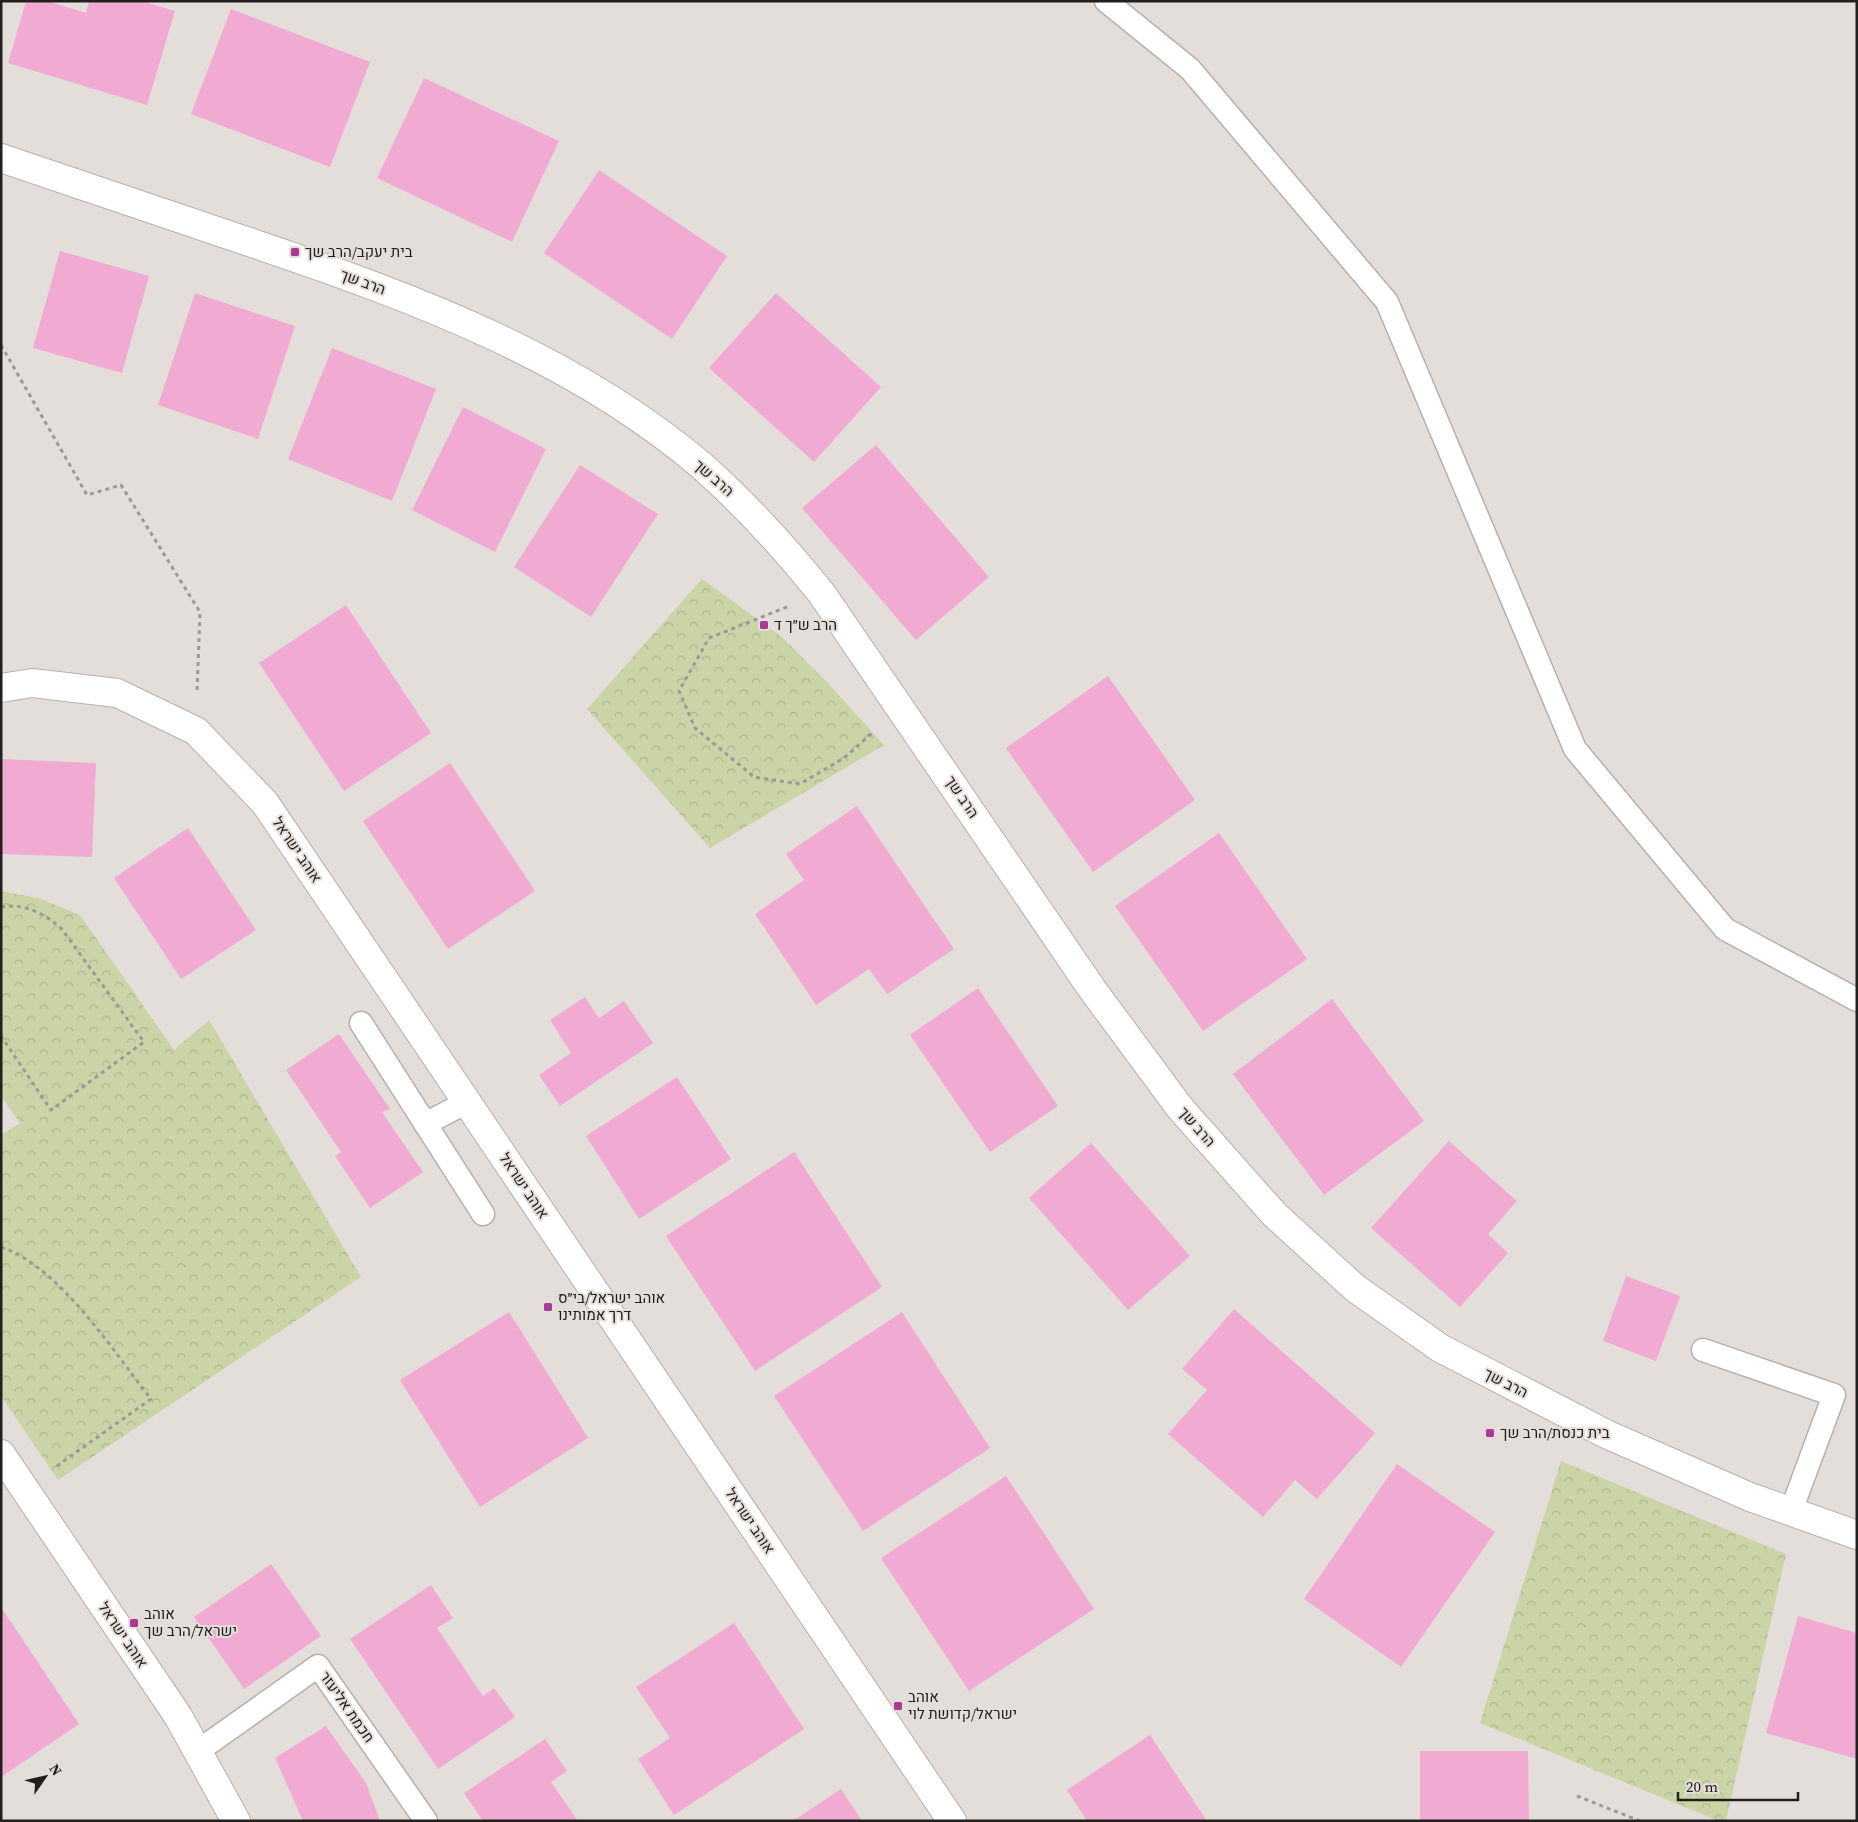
<svg xmlns="http://www.w3.org/2000/svg" width="1858" height="1822" viewBox="0 0 1858 1822" font-family="'Source Serif 4',Heebo,serif">
<defs>
<pattern id="park-crowns" width="20" height="18" patternUnits="userSpaceOnUse" patternTransform="scale(1.25)"><rect width="20" height="18" fill="#cbd4a7"/><path d="M2 6a3 3 0 1 1 6 0M12 15a3 3 0 1 1 6 0" fill="none" stroke="#aeb68f"/></pattern>
</defs>
<rect width="100%" height="100%" fill="#e4deda"/>
<!-- park -->
<g fill="url(#park-crowns)">
<polygon points="702,579 782,637 826,681 884,745 710,848 587,709"/>
<polygon points="1,891 38,898 80,915 174,1050 209,1020 361,1277 58,1480 1,1396 1,1135 20,1123 1,1096"/>
<polygon points="1561,1461 1786,1554 1726,1821 1719,1821 1480,1723"/>
</g>
<!-- building -->
<g fill="#f1abd3">
<polygon points="26,1 47,1 86,13 89,1 142,1 175,11 147,105 8,63"/>
<polygon points="231,9 370,62 330,167 191,114"/>
<polygon points="424,78 559,141 512,242 377,178"/>
<polygon points="599,170 727,256 672,339 544,253"/>
<polygon points="60,251 149,276 122,373 33,348"/>
<polygon points="195,293 295,326 258,439 158,405"/>
<polygon points="776,293 881,387 814,462 709,368"/>
<polygon points="332,348 436,389 392,501 288,459"/>
<polygon points="463,407 546,449 495,552 412,510"/>
<polygon points="876,445 989,577 916,640 802,508"/>
<polygon points="580,465 658,514 591,617 514,567"/>
<polygon points="346,605 431,733 344,791 259,663"/>
<polygon points="1108,676 1195,800 1093,872 1006,748"/>
<polygon points="1,759 96,763 92,857 1,854"/>
<polygon points="450,763 535,891 448,949 363,821"/>
<polygon points="857,806 954,949 887,994 869,969 816,1005 755,914 804,880 786,854"/>
<polygon points="188,828 256,930 181,979 114,878"/>
<polygon points="1219,833 1307,959 1203,1031 1115,906"/>
<polygon points="978,988 1058,1106 990,1152 910,1035"/>
<polygon points="585,997 599,1018 624,1001 653,1043 560,1106 539,1075 571,1053 550,1020"/>
<polygon points="1332,999 1424,1121 1324,1195 1233,1074"/>
<polygon points="339,1034 390,1109 382,1112 423,1172 370,1208 335,1156 341,1152 286,1070"/>
<polygon points="677,1077 731,1159 639,1219 586,1136"/>
<polygon points="1449,1141 1517,1201 1488,1234 1508,1253 1460,1307 1371,1228"/>
<polygon points="1091,1143 1190,1256 1128,1310 1029,1198"/>
<polygon points="794,1152 882,1287 755,1371 666,1236"/>
<polygon points="1626,1276 1680,1296 1656,1361 1603,1341"/>
<polygon points="1234,1309 1375,1433 1317,1499 1295,1480 1263,1517 1168,1434 1207,1390 1182,1369"/>
<polygon points="509,1312 588,1438 480,1507 400,1380"/>
<polygon points="902,1312 990,1448 863,1531 774,1396"/>
<polygon points="1397,1464 1495,1532 1401,1667 1304,1599"/>
<polygon points="1006,1476 1094,1609 969,1691 881,1558"/>
<polygon points="271,1564 321,1636 244,1689 194,1617"/>
<polygon points="431,1585 453,1618 437,1628 483,1696 494,1688 515,1717 438,1769 350,1639"/>
<polygon points="1,1607 79,1724 1,1777"/>
<polygon points="1798,1616 1857,1633 1857,1759 1766,1733"/>
<polygon points="734,1623 804,1729 674,1815 638,1759 670,1738 636,1687"/>
<polygon points="326,1726 366,1783 380,1821 303,1821 275,1758"/>
<polygon points="1150,1735 1207,1821 1087,1821 1067,1790"/>
<polygon points="545,1739 567,1771 551,1782 578,1821 483,1821 464,1793"/>
<polygon points="1420,1751 1528,1751 1529,1821 1420,1821"/>
<polygon points="841,1789 862,1821 793,1821"/>
</g>
<g fill="none" stroke-linecap="round" stroke-linejoin="round">
<defs>
<g id="lane">
<polyline points="1106,1 1190,69 1387,302 1575,749 1725,929 1857,1000"/>
<polyline points="361,1023 483,1214"/>
<polyline points="425,1124 467,1102"/>
<polyline points="1703,1350 1834,1395 1791,1511"/>
<polyline points="198,1751 318,1666 426,1821"/>
</g>
<g id="street">
<path d="M 1,158 C 87,187 172,216 258,245 C 414,298 574,357 702,466 C 746,505 785,548 822,594 L 1092,989 L 1180,1108 L 1274,1214 L 1355,1288 L 1440,1348 L 1606,1434 L 1750,1497 L 1857,1535"/>
<polyline points="1,688 32,683 117,693 196,731 265,803 952,1821"/>
<polyline points="1,1454 178,1716 236,1821"/>
</g>
</defs>
<!-- lane casing -->
<use href="#lane" stroke="#b6b0ad" stroke-width="25"/>
<!-- street casing -->
<use href="#street" stroke="#b6b0ad" stroke-width="30"/>
<!-- path -->
<g stroke="#9e9996" stroke-width="3" stroke-dasharray="4 4" stroke-linecap="butt">
<polyline points="1,345 87,495 121,485 200,612 197,693"/>
<polyline points="787,607 709,638 679,691 695,728 754,777 800,784 844,758 873,732"/>
<path d="M 1,907 C 25,903 43,913 61,928 L 144,1042 L 51,1110 L 1,1036"/>
<path d="M 1,1247 C 60,1267 113,1351 151,1399 L 54,1468"/>
<polyline points="1577,1796 1640,1821"/>
</g>
<!-- lane -->
<use href="#lane" stroke="#fff" stroke-width="22"/>
<!-- street -->
<use href="#street" stroke="#fff" stroke-width="28"/>
</g>
<!-- markers -->
<g fill="#ac3a95" stroke="#e4deda" stroke-width="2">
<rect x="290" y="247" width="10" height="10" rx="2.5"/>
<rect x="759" y="620" width="10" height="10" rx="2.5"/>
<rect x="543" y="1302" width="10" height="10" rx="2.5"/>
<rect x="1485" y="1428" width="10" height="10" rx="2.5"/>
<rect x="129" y="1618" width="10" height="10" rx="2.5"/>
<rect x="893" y="1701" width="10" height="10" rx="2.5"/>
</g>
<g text-anchor="middle" stroke-width="4" stroke-linejoin="round" paint-order="stroke">
<!-- poi labels -->
<g font-size="15" fill="#22201f" stroke="#e4deda" text-anchor="start">
<text x="305" y="257">בית יעקב/הרב שך</text>
<text x="774" y="630">הרב ש״ך ד</text>
<text x="558" y="1303">אוהב ישראל/בי״ס<tspan x="558" dy="17">דרך אמותינו</tspan></text>
<text x="1500" y="1438">בית כנסת/הרב שך</text>
<text x="144" y="1619">אוהב<tspan x="144" dy="17">ישראל/הרב שך</tspan></text>
<text x="908" y="1702">אוהב<tspan x="908" dy="17">ישראל/קדושת לוי</tspan></text>
</g>
<!-- street labels -->
<g font-size="15" fill="#22201f" stroke="#e4deda">
<text transform="translate(363 282) rotate(20)" y="5">הרב שך</text>
<text transform="translate(714 478) rotate(41)" y="5">הרב שך</text>
<text transform="translate(962 797) rotate(56)" y="5">הרב שך</text>
<text transform="translate(297 850) rotate(56)" y="5">אוהב ישראל</text>
<text transform="translate(1197 1127) rotate(49)" y="5">הרב שך</text>
<text transform="translate(524 1186) rotate(56)" y="5">אוהב ישראל</text>
<text transform="translate(1506 1383) rotate(27)" y="5">הרב שך</text>
<text transform="translate(750 1521) rotate(56)" y="5">אוהב ישראל</text>
<text transform="translate(123 1635) rotate(56)" y="5">אוהב ישראל</text>
<text transform="translate(347 1707) rotate(55)" y="5">חכמת אליעזר</text>
</g>
</g>
<!-- border -->
<rect width="1858" height="1822" fill="none" stroke="#22201f" stroke-width="5"/>
<!-- north arrow -->
<g transform="translate(45 1777) rotate(56)" stroke="#e4deda" stroke-width="4" paint-order="stroke">
<path d="M0-4L9 19L0 12L-9 19Z" fill="#22201f"/>
<text y="-8" font-size="14" font-weight="bold" text-anchor="middle" fill="#22201f">N</text>
</g>
<!-- scale -->
<path d="M1678 1792v8h120v-8" fill="none" stroke="#22201f" stroke-width="2.5"/>
<text x="1686" y="1792" font-size="15" fill="#22201f" stroke="#e4deda" stroke-width="4" paint-order="stroke">20 m</text>
</svg>
